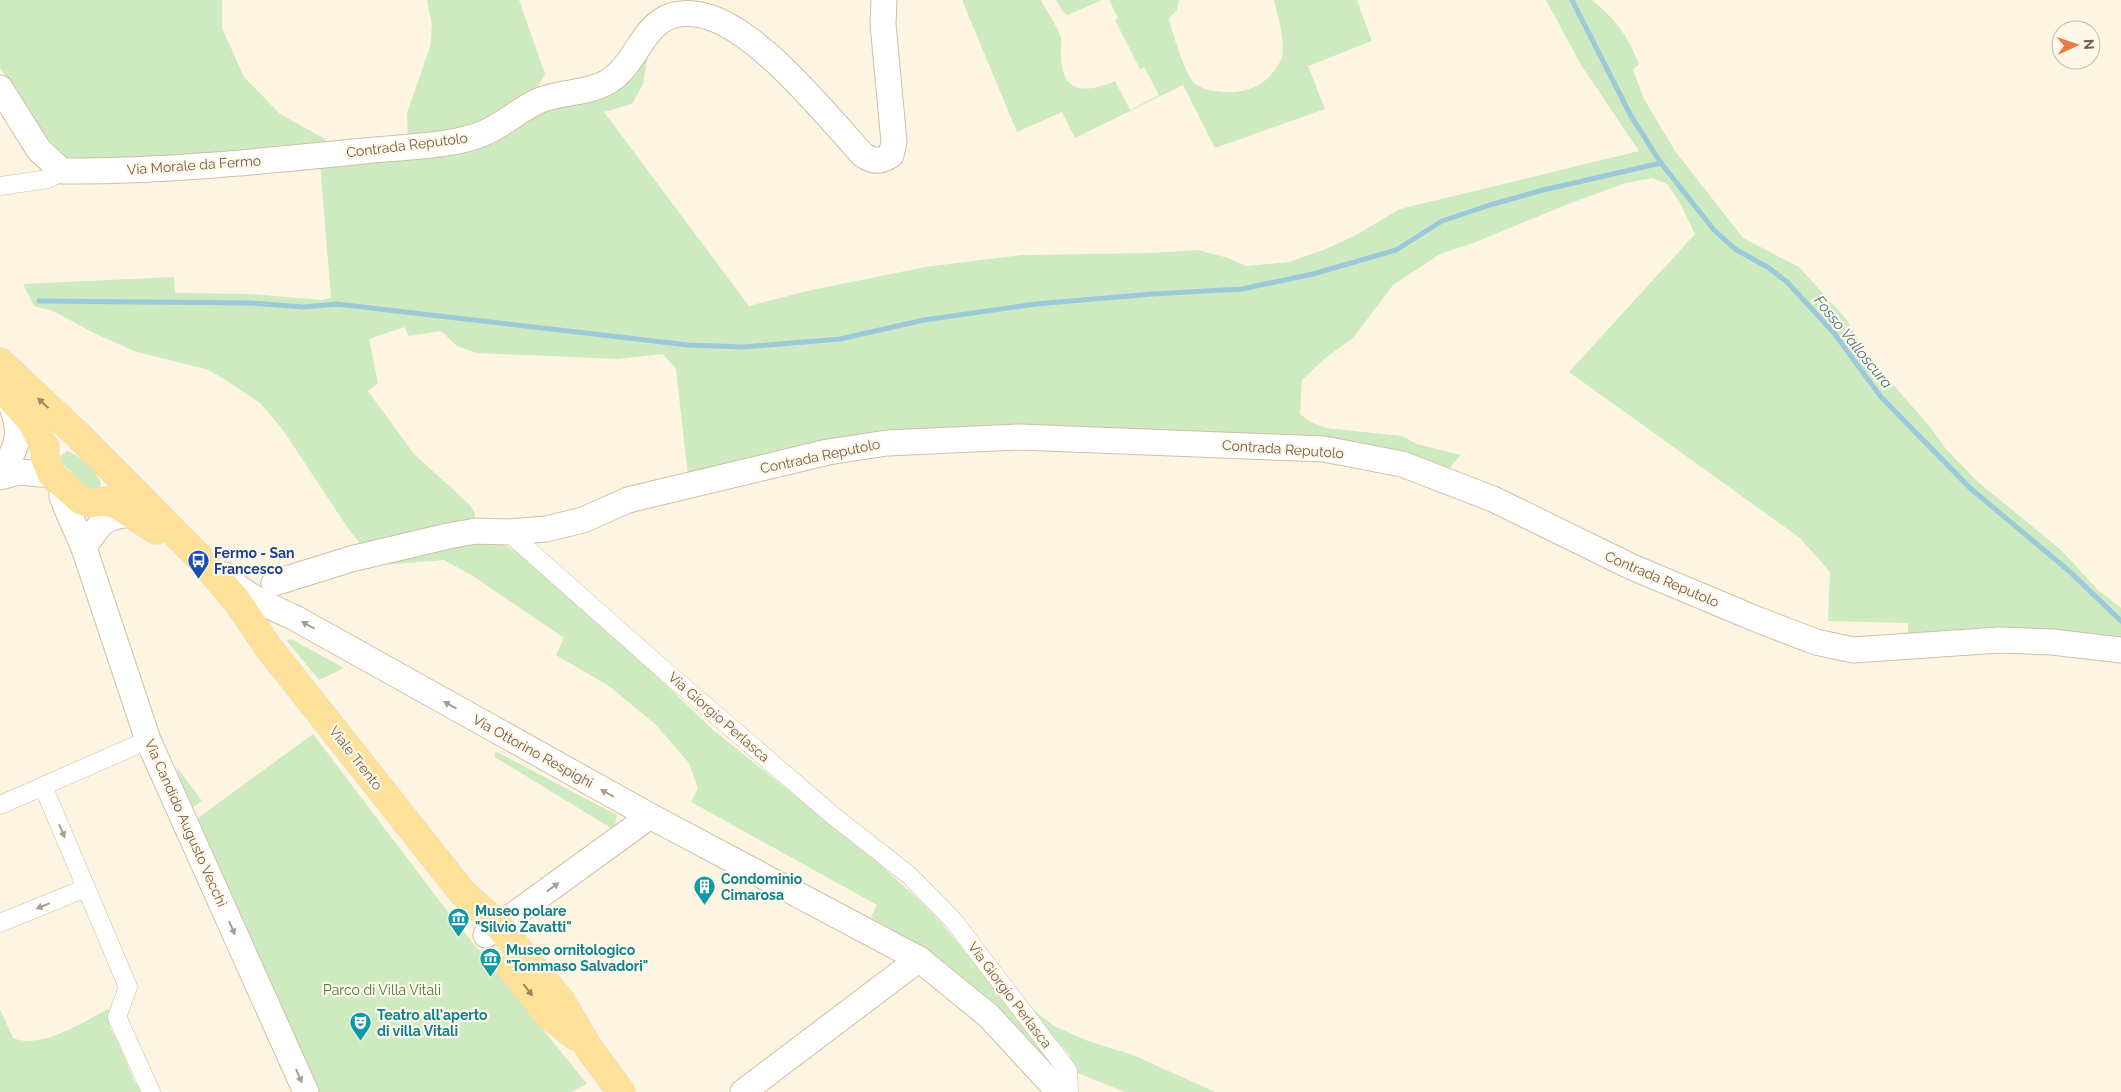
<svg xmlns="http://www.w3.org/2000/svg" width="2121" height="1092" viewBox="0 0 2121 1092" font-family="Raleway,sans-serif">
<rect width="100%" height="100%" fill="#fdf5e2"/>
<!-- green -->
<g fill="#cdeac0">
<polygon points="0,0 222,0 222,28 244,77 280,114 325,139 326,146 94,166 64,158 45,135 0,68"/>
<polygon points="427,0 519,0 545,74 539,85 502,119 408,143 407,113 430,47 432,25"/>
<path d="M 962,0 L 1041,0 C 1047,12 1057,25 1061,38 C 1062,43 1060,51 1061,57 C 1063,95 1086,93 1115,81 L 1130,110 L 1159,95 L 1144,67 L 1140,69 L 1115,20 L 1118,18 L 1109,0 L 1179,0 L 1177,10 L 1169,18 C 1172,33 1184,69 1193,82 C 1198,87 1207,90 1214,91 C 1235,94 1254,92 1270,76 C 1274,71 1280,64 1282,57 C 1285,38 1278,18 1274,0 L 1357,0 L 1372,41 L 1308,66 L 1325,109 L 1215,148 L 1183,85 L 1075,138 L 1062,112 L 1017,132 Z"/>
<polygon points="1056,0 1102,0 1068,15 1063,12"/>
<path d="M 1546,0 L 1592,0 C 1616,20 1627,34 1639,64 L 1633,70 L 1644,99 L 1675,151 L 1743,238 L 1799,267 L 1846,319 L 1869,357 L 1931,428 L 1946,449 L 1978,482 L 2061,550 L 2098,590 L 2121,608 L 2121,642 L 1908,640 L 1908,623 L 1828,621 L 1830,572 L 1800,538 L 1569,372 L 1695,234 L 1679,201 L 1667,184 L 1652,178 L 1626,183 L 1568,204 L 1476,242 L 1440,254 L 1393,285 L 1353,338 L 1324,359 L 1302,380 L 1300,414 L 1310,422 L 1326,428 L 1402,436 L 1417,444 L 1461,455 L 1447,471 L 1056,430 L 688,476 L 676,369 L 663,354 L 618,359 L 477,353 L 457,346 L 441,331 L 409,336 L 404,327 L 369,339 L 378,383 L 368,391 L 414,454 L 470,505 L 475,513 L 474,523 L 361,545 L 347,527 L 283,430 L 260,403 L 224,379 L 206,369 L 134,351 L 96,334 L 53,311 L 34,306 L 23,284 L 174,277 L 175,293 L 250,294 L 322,300 L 331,298 L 320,163 L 464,147 L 649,48 L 643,84 L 632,104 L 604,112 L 749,306 L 807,291 L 925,267 L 1021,255 L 1152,253 L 1198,250 L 1228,258 L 1246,266 L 1289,262 L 1326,249 L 1356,235 L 1400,209 L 1639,151 L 1581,65 Z"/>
<path d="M 67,451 C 76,452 102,476 101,485 L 97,489 L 89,489 L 62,463 L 61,456 Z"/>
<polygon points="459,542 498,542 517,552 657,676 712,729 874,859 918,899 944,926 1041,1047 1053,1063 1053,1067 914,944 871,917 877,905 691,802 698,788 689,763 656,725 609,686 556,655 564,638 473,576 444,560 358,567"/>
<polygon points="289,639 293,640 344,668 319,680 287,641"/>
<polygon points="313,734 448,912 587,1084 571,1092 317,1092 195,820"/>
<polygon points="497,752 617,815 614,830 495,757 495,753"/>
<polygon points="176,766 202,801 190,809"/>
<polygon points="1016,996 1054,1026 1088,1041 1133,1055 1215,1092 1125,1092 1075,1072 1069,1054"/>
<path d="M 0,1009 L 13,1038 C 41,1050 83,1022 108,1009 L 111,1014 L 110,1028 L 117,1040 L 136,1085 L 141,1085 L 145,1092 L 0,1092 Z"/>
</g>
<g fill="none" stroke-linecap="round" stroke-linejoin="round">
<!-- stream -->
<g stroke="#9cc9d9" stroke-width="5">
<polyline points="1572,0 1631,116 1661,163 1714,230 1735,249 1769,268 1787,282 1834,333 1881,397 1970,488 2069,571 2121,621"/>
<polyline points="39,301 249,303 304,307 337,304 688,345 743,347 840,339 924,320 1036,304 1152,294 1242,289 1313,274 1396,250 1442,221 1490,205 1543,190 1661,163"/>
</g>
<defs>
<g id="street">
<polyline points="0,186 48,179 62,171"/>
<polyline points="508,532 657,664 831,814 910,876 953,920 1068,1071 1069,1092"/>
<polyline points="43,786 128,987 117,1017 151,1092"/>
<polyline points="0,805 148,740"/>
<polyline points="0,923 86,888"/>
</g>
<g id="secondary">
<path d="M 0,88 L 39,150 L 62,171 C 163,172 263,161 364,151 C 399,147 453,147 484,133 C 503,125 519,110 538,101 C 561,91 592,94 612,79 C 643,57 645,4 701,15 C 756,26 824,113 863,155 C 874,162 880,162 891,155 L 894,142 L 883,24 L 884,0"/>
<path d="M 2,470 C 22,443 21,427 8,397"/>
<polyline points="0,477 19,472 52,475"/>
<polyline points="62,484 62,496 66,507 84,548 148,740 306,1092"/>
<path d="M 84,548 C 99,524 103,516 133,514"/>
<path d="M 225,575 C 245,596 269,606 295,618 L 650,816 L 919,959 L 989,1016 L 1059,1092"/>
<polyline points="274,583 351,559 448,536 476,531 508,532 546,529 583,520 628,500 828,452 887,443 1020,437 1324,449 1402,464 1493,499 1632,567 1756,619 1816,642 1853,650 1999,640 2052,642 2121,650"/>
<polyline points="486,935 650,816"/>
<polyline points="743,1092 919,959"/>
</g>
<g id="primary">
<polyline points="0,362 79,436 200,558 237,601 268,647 462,892 499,926 561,1001 588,1047 621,1092"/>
<polyline points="0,386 31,421 45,448 45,457 52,475 82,501 90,503 105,501 119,506 156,530"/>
<polyline points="511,968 546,1013 575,1036"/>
</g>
</defs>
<!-- street casing -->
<use href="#street" stroke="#cebda9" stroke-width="19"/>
<!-- secondary casing -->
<use href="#secondary" stroke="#d1bea6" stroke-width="27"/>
<!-- primary casing -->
<use href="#primary" stroke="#ded8d3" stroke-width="29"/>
<!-- street -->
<use href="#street" stroke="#fff" stroke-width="18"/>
<!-- secondary -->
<use href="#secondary" stroke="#fff" stroke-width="25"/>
<!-- primary -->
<use href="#primary" stroke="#fde199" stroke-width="28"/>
</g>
<!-- one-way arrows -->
<defs><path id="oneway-solid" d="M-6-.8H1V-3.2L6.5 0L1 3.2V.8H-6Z" transform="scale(1.25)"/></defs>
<g fill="#9e8460">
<use href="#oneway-solid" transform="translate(43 403) rotate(-137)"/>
<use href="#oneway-solid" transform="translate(528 990) rotate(52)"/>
</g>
<g fill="#ac9d91">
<use href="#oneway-solid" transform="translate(308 625) rotate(-151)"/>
<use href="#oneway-solid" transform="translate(450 705) rotate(-151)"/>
<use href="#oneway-solid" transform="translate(607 793) rotate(-151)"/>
<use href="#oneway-solid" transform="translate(62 831) rotate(67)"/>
<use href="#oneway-solid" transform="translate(553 887) rotate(-36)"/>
<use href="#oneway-solid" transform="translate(43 906) rotate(158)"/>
<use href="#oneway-solid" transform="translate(232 928) rotate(66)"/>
<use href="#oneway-solid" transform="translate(299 1076) rotate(66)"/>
</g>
<!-- icons -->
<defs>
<symbol id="bus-pin" viewBox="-11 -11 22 30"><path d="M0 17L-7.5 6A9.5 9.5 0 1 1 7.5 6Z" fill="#1a4fb4" stroke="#fff8e9"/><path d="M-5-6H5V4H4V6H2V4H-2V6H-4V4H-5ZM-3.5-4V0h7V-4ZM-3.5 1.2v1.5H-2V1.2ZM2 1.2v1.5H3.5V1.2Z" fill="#fff"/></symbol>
<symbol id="building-pin" viewBox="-11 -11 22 30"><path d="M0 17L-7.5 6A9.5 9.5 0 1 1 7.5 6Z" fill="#0f9aa8" stroke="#fff8e9"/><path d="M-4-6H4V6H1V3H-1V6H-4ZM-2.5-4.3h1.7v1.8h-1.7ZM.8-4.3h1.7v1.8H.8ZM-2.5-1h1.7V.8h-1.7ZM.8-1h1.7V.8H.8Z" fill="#fff"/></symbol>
<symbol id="museum-pin" viewBox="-11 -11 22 30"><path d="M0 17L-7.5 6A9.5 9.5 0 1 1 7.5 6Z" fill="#0f9aa8" stroke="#fff8e9"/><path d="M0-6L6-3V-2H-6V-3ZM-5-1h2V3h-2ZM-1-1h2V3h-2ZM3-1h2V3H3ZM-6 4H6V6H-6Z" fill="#fff"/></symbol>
<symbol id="theatre-pin" viewBox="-11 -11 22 30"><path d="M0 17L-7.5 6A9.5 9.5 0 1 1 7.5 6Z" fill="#0f9aa8" stroke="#fff8e9"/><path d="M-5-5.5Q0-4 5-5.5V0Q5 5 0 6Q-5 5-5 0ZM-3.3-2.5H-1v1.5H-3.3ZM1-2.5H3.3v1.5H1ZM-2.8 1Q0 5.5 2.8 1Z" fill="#fff"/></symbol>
</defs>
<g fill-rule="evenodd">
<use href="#bus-pin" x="186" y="548" width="25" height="34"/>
<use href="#building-pin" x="692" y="874" width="25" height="34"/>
<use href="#museum-pin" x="446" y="906" width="25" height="34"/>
<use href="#museum-pin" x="478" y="946" width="25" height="34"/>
<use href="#theatre-pin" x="348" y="1010" width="25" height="34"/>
</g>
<g text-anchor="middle" stroke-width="4.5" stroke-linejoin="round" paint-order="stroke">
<!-- street labels -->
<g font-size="14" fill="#755c48" stroke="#fff8e9">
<text transform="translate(407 145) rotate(-7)" y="5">Contrada Reputolo</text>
<text transform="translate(194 165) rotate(-4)" y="5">Via Morale da Fermo</text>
<text transform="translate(1283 449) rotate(4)" y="5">Contrada Reputolo</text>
<text transform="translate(820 456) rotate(-12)" y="5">Contrada Reputolo</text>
<text transform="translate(1662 579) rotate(23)" y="5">Contrada Reputolo</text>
<text transform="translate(719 717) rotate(41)" y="5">Via Giorgio Perlasca</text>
<text transform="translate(533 751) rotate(29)" y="5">Via Ottorino Respighi</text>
<text transform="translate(356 758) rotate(52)" y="5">Viale Trento</text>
<text transform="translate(186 823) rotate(66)" y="5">Via Candido Augusto Vecchi</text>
<text transform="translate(1010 995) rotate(53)" y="5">Via Giorgio Perlasca</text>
</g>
<!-- transit labels -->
<g font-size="14" font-weight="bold" fill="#164399" stroke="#fff8e9" text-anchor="start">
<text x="214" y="558">Fermo - San<tspan x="214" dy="16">Francesco</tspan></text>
</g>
<!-- culture labels -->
<g font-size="14" font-weight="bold" fill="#0d838f" stroke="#fff8e9" text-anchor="start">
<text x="721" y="884">Condominio<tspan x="721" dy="16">Cimarosa</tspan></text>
<text x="475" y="916">Museo polare<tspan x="475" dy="16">"Silvio Zavatti"</tspan></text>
<text x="506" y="955">Museo ornitologico<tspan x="506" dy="16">"Tommaso Salvadori"</tspan></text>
<text x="377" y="1020">Teatro all'aperto<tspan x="377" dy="16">di villa Vitali</tspan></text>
</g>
<!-- park labels -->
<g font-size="14" fill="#4c7b40" stroke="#fff8e9">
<text x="382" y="995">Parco di Villa Vitali</text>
</g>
<!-- water labels -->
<g font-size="15" font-style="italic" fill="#417689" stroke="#fff8e9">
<text transform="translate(1853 342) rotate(51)" y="5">Fosso Valloscura</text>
</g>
</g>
<!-- north arrow -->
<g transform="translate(2076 45) rotate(87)"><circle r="24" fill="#fff8e9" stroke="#c8baa9"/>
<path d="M0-4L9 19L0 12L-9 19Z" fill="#ea7944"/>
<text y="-8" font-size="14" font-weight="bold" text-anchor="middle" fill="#755c48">N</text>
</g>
</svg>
